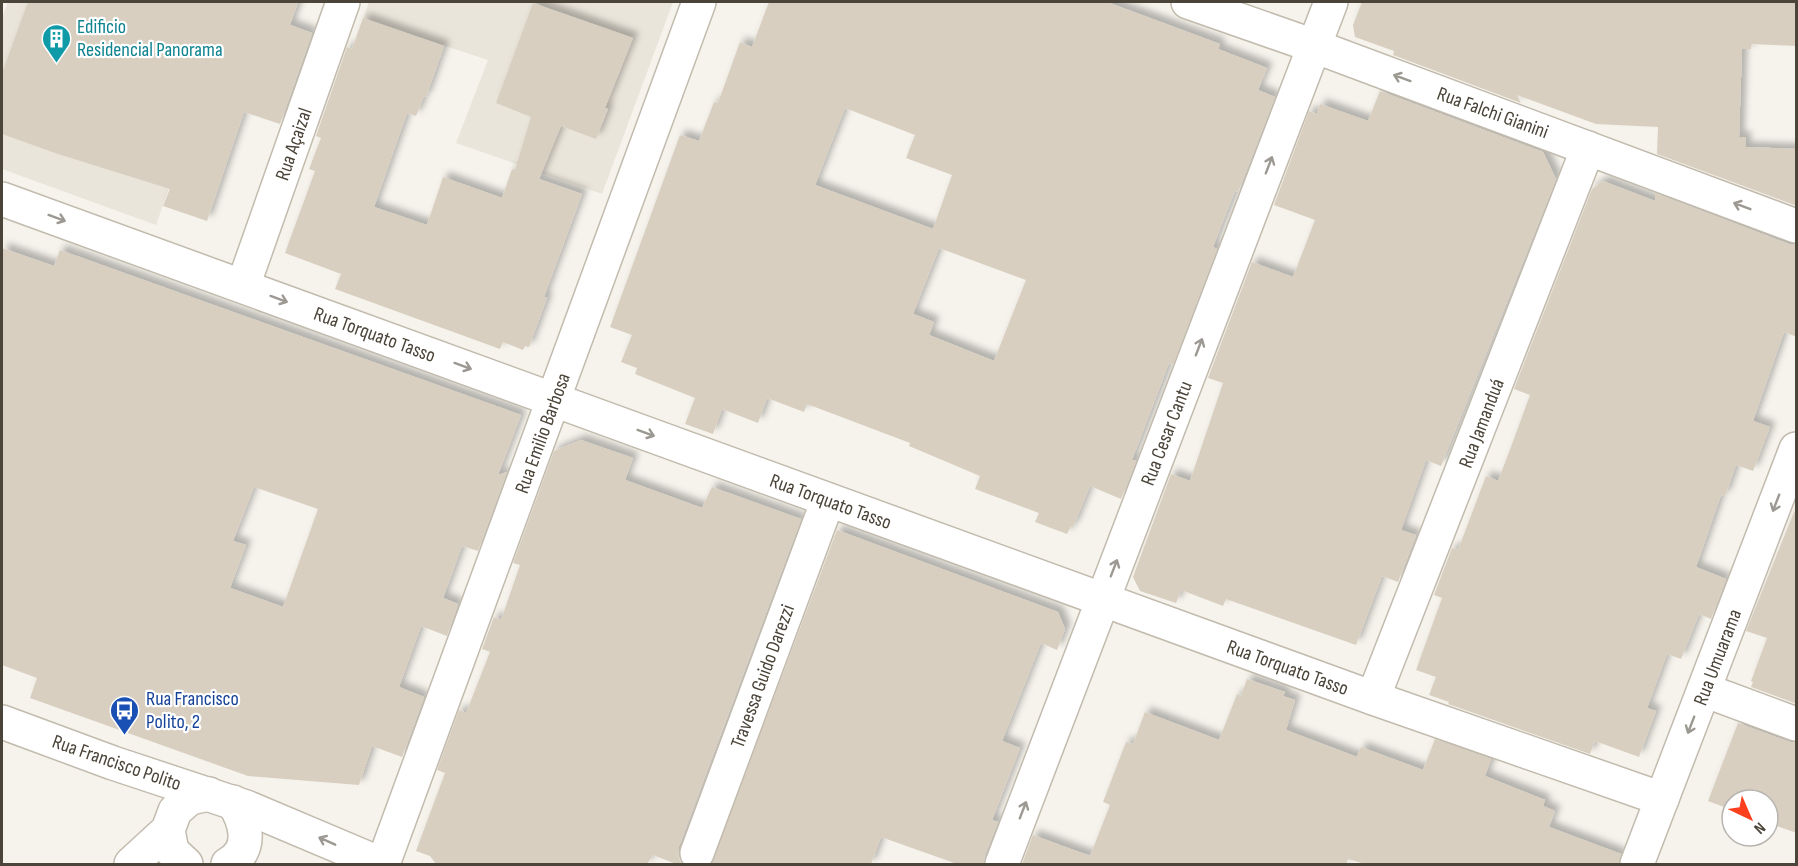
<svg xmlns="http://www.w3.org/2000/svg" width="1798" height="866" viewBox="0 0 1798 866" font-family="'Sofia Sans Condensed',sans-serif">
<defs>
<filter id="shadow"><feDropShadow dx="5.5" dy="-5.5" stdDeviation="3" flood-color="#0004"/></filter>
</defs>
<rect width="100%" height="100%" fill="#f6f3ec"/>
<!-- residential -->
<g fill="#eae5da">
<polygon points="8,2 156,2 130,72 201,97 156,225 2,169 2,18"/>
<polygon points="369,2 673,2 602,194 456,143 488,60 363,19"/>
</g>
<!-- building -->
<g fill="#d8cfc1" fill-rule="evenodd" filter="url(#shadow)">
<polygon points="28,2 298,2 290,25 312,33 280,124 244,112 207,221 163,206 170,189 58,154 2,134 2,73"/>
<path d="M 769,2 L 1107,2 L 1220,44 L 1218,49 L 1267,68 L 1258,90 L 1275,97 L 1238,192 L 1235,191 L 1223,221 L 1213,247 L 1217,249 L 1173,365 L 1169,363 L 1132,460 L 1136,461 L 1121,499 L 1090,486 L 1073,527 L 1071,526 L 1067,534 L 1035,522 L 1039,513 L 975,489 L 980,476 L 909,446 L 910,443 L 807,404 L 804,412 L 767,398 L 758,423 L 722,409 L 713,434 L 685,424 L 695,398 L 635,374 L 637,368 L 621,362 L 632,335 L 610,327 L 680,135 L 699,141 L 714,102 L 718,103 L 740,42 L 752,47 ZM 845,108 L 915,135 L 906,158 L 952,175 L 933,229 L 815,185 ZM 939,248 L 1026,280 L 994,361 L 929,335 L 934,322 L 913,314 Z"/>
<polygon points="1362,2 1797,2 1797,46 1751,44 1751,49 1742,49 1739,137 1746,137 1745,147 1797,149 1797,206 1657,154 1658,127 1596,124 1517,95 1521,103 1393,55 1394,51 1355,37 1353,25"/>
<polygon points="533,3 633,38 605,108 608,109 596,139 561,126 539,179 582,194 544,297 547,298 529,347 525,346 523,350 503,342 500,349 335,289 341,274 285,253 315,171 309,169 321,138 316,136 347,47 352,49 363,18 444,46 426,97 424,96 416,116 407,113 374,207 427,225 443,177 502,198 512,169 515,170 531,117 496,103"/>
<polygon points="1380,91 1543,152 1556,179 1441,466 1426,460 1401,530 1416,535 1398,582 1382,576 1356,645 1226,599 1223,606 1181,590 1176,603 1140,591 1133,577 1171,474 1190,481 1223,383 1208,378 1252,262 1293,277 1315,220 1274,205 1309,111 1317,114 1320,104 1368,121"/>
<polygon points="1603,181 1655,201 1655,193 1789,244 1797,244 1797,337 1784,332 1753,421 1770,427 1753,471 1736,465 1725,496 1721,495 1696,567 1726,579 1711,619 1699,614 1681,659 1667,654 1647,708 1656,711 1639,757 1595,741 1590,754 1448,704 1449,702 1429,695 1436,677 1416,670 1442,598 1434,595 1452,548 1458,550 1486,476 1498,481 1508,455 1530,395 1514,389 1592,189"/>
<path d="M 2,248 L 54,266 L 60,250 L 521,415 L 498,475 L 507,472 L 478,551 L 462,546 L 443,598 L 458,604 L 447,636 L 421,626 L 399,687 L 424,697 L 402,757 L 372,746 L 359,785 L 248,776 L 30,698 L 37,678 L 2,665 ZM 254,487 L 318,509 L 283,607 L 230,588 L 246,545 L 233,541 Z"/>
<polygon points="581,440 633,458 625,480 702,508 712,487 801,519 679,846 678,856 682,864 676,864 653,855 647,864 436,864 430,856 416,851 445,773 437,770 459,710 466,713 490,652 482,649 494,617 501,620 520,565 513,563 554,451"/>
<polygon points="1794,512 1797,513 1797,704 1751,687 1753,682 1751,681 1767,638 1746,631"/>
<polygon points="837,530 1058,612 1065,629 1057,650 1041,643 1002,741 1020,748 992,820 998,822 984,857 984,864 957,864 881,837 871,864 711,864"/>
<polygon points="1247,679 1285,692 1283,696 1295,700 1286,730 1357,757 1361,747 1423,770 1435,739 1491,759 1485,776 1545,800 1543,806 1555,811 1549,827 1621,854 1619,864 1365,864 1348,859 1346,864 1022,864 1033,835 1090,856 1110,805 1103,802 1126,742 1133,744 1145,712 1219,740 1237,694 1241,696"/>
<polygon points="1738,723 1790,742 1797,742 1797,833 1768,823 1768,800 1732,800 1732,810 1708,801"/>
</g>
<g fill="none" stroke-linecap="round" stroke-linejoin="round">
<defs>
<g id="street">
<polyline points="1188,2 1314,46 1796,226"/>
<polyline points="2,199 1373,698 1662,799"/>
<polyline points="243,286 343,2"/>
<polyline points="1704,690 1796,724"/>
<polyline points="1373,698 1588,148"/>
<polyline points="2,722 113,763 246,807 381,864"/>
<polyline points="697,853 828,500"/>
<polyline points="131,864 168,830"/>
<polyline points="186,864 172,851 168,830 175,811 190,798 209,794"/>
<path d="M 228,864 C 254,850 246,822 233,802"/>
<polyline points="383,864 699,2"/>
<polyline points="1002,864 1331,2"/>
<polyline points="1637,864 1796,449"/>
</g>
</defs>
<!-- street casing -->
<use href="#street" stroke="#c2bbae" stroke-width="36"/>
<!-- street -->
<use href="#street" stroke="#fff" stroke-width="33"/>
</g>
<!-- one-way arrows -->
<defs><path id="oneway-shaft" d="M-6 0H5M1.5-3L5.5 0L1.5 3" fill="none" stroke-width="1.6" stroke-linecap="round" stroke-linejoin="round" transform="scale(1.5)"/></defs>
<g stroke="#9c9892">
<use href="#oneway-shaft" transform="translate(1402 78) rotate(-160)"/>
<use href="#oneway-shaft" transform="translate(1269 165) rotate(-69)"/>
<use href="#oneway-shaft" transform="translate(1742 206) rotate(-159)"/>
<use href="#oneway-shaft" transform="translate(57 218) rotate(20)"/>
<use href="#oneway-shaft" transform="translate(279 299) rotate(20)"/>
<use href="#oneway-shaft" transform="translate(1199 347) rotate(-69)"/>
<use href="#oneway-shaft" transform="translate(463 366) rotate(20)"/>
<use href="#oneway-shaft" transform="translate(646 433) rotate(20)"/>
<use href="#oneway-shaft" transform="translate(1776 503) rotate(111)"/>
<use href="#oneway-shaft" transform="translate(1114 568) rotate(-69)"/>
<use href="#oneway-shaft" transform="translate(1691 725) rotate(111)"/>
<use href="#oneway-shaft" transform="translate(1023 810) rotate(-69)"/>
<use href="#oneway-shaft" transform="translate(327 841) rotate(-156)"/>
</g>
<!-- icons -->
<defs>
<symbol id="building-pin" viewBox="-11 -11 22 30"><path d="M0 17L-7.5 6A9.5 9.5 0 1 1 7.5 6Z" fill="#0f9aa8" stroke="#fff"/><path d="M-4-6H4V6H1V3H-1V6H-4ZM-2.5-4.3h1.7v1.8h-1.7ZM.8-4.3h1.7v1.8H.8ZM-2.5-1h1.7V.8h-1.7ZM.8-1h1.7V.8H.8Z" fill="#fff"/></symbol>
<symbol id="bus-pin" viewBox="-11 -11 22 30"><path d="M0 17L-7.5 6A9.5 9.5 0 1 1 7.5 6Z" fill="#1a4fb4" stroke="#fff"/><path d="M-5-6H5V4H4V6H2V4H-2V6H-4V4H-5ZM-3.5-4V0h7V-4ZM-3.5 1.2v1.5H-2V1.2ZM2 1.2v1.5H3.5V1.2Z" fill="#fff"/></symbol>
</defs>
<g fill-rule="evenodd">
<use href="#building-pin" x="40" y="22" width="33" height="45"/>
<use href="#bus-pin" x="108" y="694" width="33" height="45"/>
</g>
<g text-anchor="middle" stroke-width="4.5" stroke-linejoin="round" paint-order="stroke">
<!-- culture labels -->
<g font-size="20" fill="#0d838f" stroke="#fff" text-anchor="start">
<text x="77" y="33">Edificio<tspan x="77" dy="23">Residencial Panorama</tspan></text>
</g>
<!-- street labels -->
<g font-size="20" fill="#4b4439" stroke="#fff">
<text transform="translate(1493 112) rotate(20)" y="7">Rua Falchi Gianini</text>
<text transform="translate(293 144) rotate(-71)" y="7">Rua Açaizal</text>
<text transform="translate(375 334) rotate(20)" y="7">Rua Torquato Tasso</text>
<text transform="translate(1481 423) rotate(-69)" y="7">Rua Jamanduá</text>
<text transform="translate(542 433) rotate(-70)" y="7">Rua Emilio Barbosa</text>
<text transform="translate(1166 433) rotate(-69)" y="7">Rua Cesar Cantu</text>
<text transform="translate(831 501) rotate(20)" y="7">Rua Torquato Tasso</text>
<text transform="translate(1717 657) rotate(-69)" y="7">Rua Umuarama</text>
<text transform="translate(1288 667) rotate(20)" y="7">Rua Torquato Tasso</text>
<text transform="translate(762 676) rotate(-70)" y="7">Travessa Guido Darezzi</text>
<text transform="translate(117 762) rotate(19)" y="7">Rua Francisco Polito</text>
</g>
<!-- transit labels -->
<g font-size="20" fill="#164399" stroke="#fff" text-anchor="start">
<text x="146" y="705">Rua Francisco<tspan x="146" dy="23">Polito, 2</tspan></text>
</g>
</g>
<!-- border -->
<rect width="1798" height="866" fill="none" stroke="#4b4439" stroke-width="6"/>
<!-- north arrow -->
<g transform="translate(1750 818) rotate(136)"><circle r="28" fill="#ffffff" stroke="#b7b4b0" stroke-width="1.5"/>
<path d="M0-4.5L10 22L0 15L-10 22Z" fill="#fc3f1d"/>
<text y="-9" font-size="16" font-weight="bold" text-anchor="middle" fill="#4b4439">N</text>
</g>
</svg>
